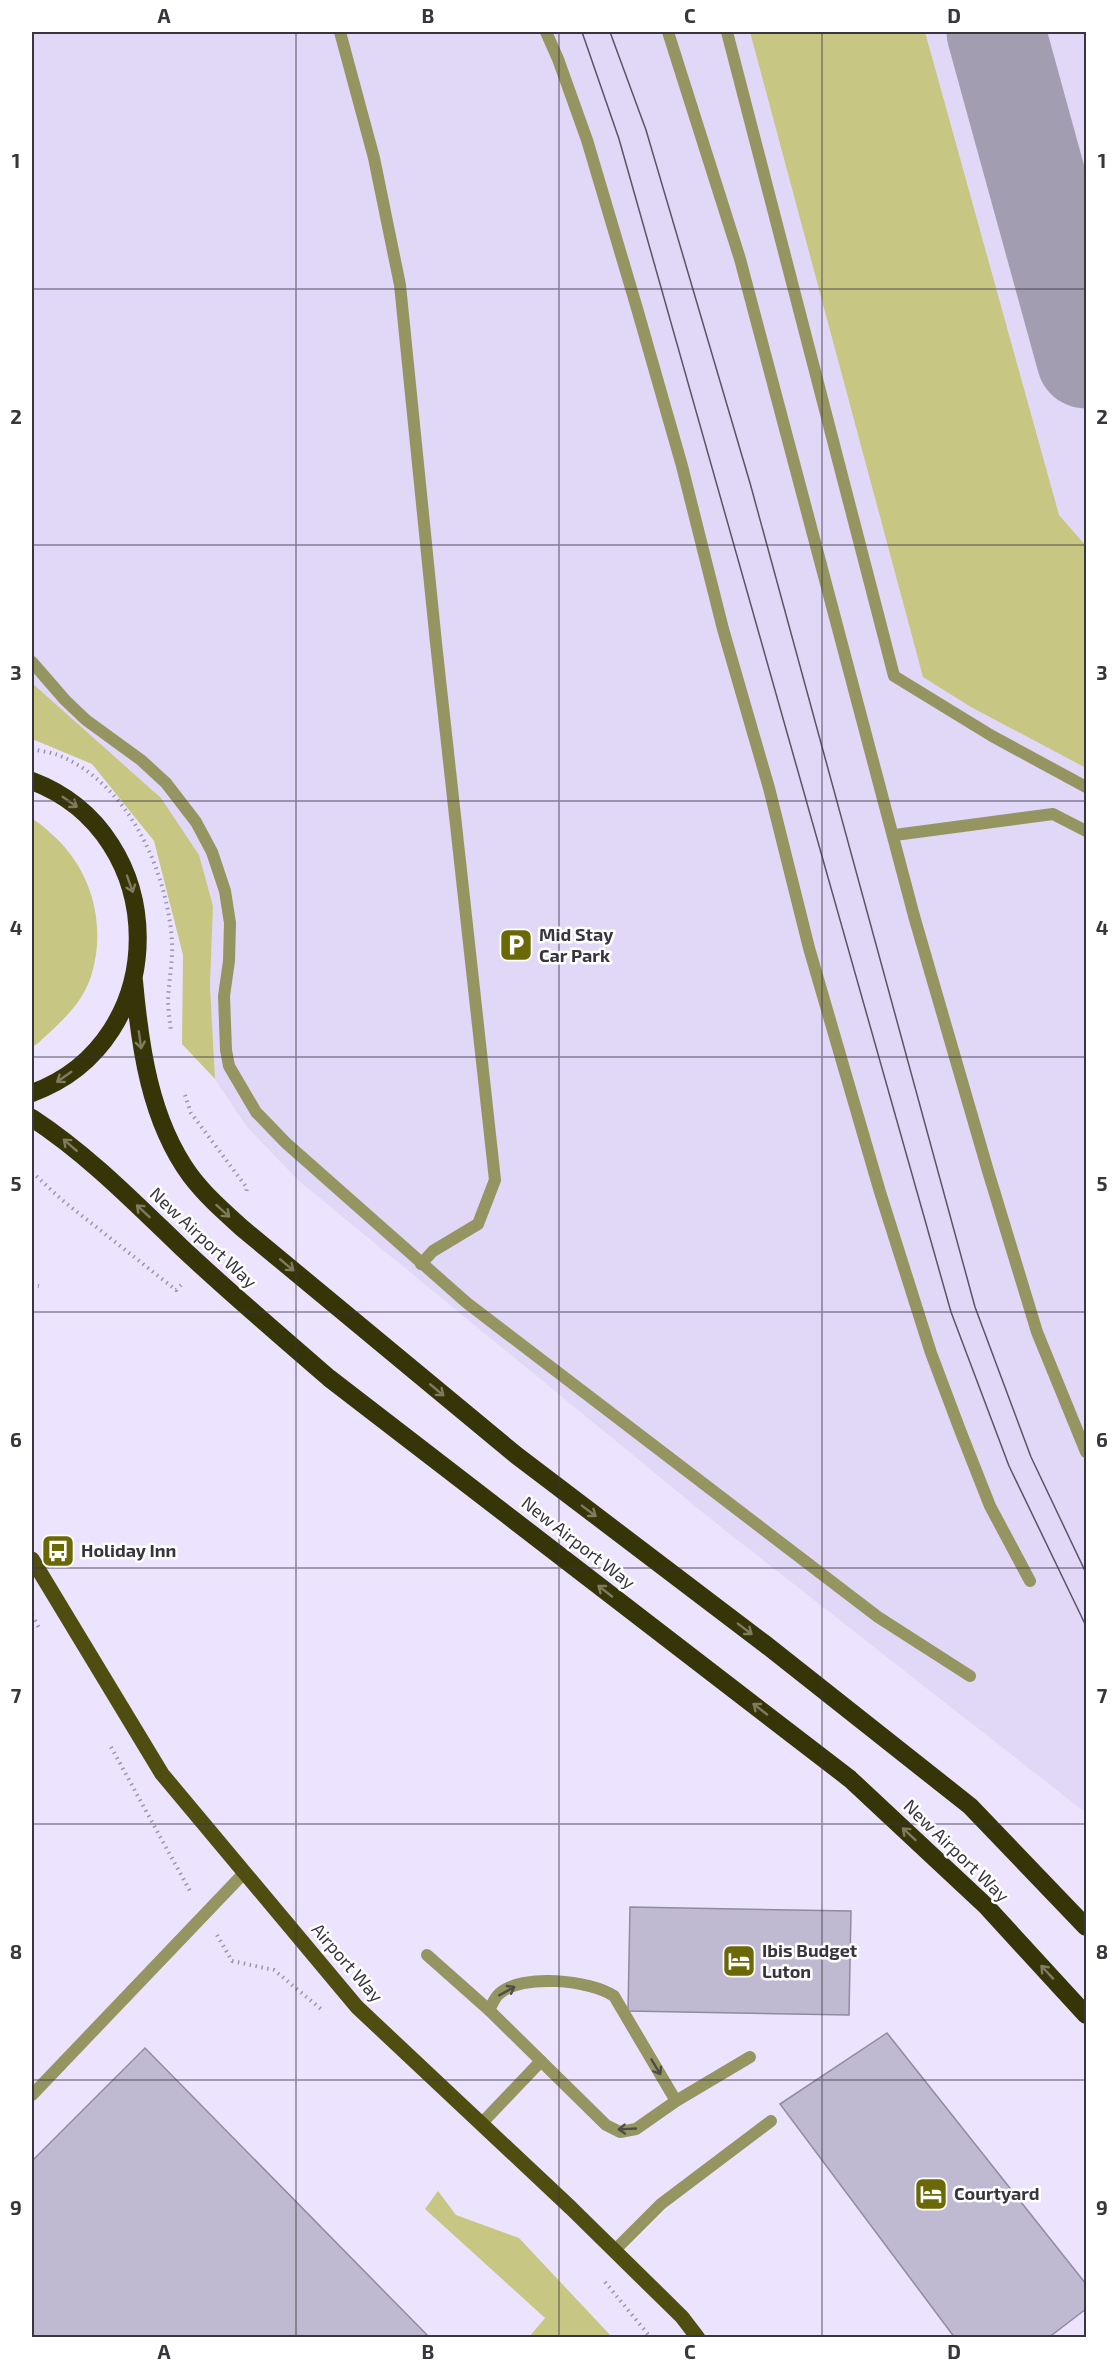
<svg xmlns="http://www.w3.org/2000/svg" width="1118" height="2369" viewBox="0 0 1118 2369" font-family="'Exo 2',sans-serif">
<rect width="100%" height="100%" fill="#ece4fe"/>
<!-- built -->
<polygon fill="#e1d7f7" points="32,32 1086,32 1086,1813 717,1524 299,1181 247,1127 215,1079 210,985 213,906 161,798 32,683"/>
<!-- green -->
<g fill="#c7c783">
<polygon points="750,32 925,32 1059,515 1086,546 1086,768 971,707 923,677"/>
<polygon points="32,683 161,798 199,855 213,906 210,985 215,1079 182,1044 183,955 154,841 92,764 32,739"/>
<path d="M 32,819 C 42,824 48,831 57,839 C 92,873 106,925 92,973 C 84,1003 59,1024 37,1044 L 32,1047 Z"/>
<polygon points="438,2191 456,2215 519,2238 612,2337 529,2337 545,2318 425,2209"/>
</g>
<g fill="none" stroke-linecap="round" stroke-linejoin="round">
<!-- taxiway -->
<polyline stroke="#a29db0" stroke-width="99" points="996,32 1086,359"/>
</g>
<!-- building -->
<g fill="#c0b9d2" stroke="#918aa2" stroke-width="1.5">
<polygon points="630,1907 851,1911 849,2015 628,2011"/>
<polygon points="887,2033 1086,2284 1086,2309 1048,2338 955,2338 780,2104"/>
<polygon points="145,2048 430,2338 32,2338 32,2161"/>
</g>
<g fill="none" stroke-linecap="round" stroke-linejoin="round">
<!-- path -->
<g stroke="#9c96a9" stroke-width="4" stroke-dasharray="1.5 4.5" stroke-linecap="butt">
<path d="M 32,749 C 40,751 50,752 58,755 C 128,783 167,870 172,941 C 173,960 169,980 168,1000 C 168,1010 170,1021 171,1032"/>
<polyline points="185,1095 191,1113 247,1188 246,1193"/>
<polyline points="32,1172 62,1200 176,1290 181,1285"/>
<polyline points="32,1285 39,1286"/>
<polyline points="32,1615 39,1628"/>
<polyline points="111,1747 191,1893"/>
<polyline points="217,1935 232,1961 274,1970 321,2009"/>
<polyline points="605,2282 651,2338"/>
</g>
<!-- lane -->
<g stroke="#959562" stroke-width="12">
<polyline points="340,32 374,158 400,285 436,643 495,1180 478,1224 433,1251 421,1264"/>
<polyline points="546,32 558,59 587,140 636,305 682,466 723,629 769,788 809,948 880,1192 931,1353 960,1430 990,1506 1030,1581"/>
<polyline points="668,32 740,259 914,916 988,1171 1037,1332 1086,1452"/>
<polyline points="727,32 894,676 992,736 1086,787"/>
<polyline points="32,662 65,700 86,720 141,760 166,783 196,822 212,852 225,891 230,923 229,961 224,996 226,1050 229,1066 256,1112 286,1143 467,1303 878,1617 970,1676"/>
<polyline points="895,835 1053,814 1086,831"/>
<polyline points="427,1955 489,2010"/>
<polyline points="32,2095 245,1872"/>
<path d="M 676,2101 L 614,1996 C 590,1980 522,1973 499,1994 C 495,1997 492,2005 489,2010 L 606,2125 L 620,2132 L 636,2129 L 676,2101 L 750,2057"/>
<polyline points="482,2123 541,2061"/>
<polyline points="614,2251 661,2204 771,2121"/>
</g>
<!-- primary -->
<polyline stroke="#4f4e10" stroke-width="15" points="32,1559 162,1774 357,2007 571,2208 682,2317 698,2338"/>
<!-- highway -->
<g stroke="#363507" stroke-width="18">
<path d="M 32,781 C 172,834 174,1041 32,1093"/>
<path d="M 134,981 C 140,1047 150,1120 190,1175 C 205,1195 223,1211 242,1228 L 516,1455 L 765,1644 L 970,1806 L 1086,1927"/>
<path d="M 32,1118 C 87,1154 133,1201 181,1247 C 229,1292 279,1335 329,1378 L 850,1779 L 986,1906 L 1086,2015"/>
</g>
<!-- tram -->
<g stroke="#595663" stroke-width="1.5">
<polyline points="582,32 619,139 951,1312 1009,1466 1086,1626"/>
<polyline points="610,32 646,130 750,483 975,1307 1031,1457 1086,1573"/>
</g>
</g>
<!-- one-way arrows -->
<defs><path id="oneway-shaft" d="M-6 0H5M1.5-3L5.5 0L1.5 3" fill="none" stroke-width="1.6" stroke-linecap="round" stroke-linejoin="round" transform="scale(1.5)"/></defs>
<g stroke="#7c7c5e">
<use href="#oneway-shaft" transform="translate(70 802) rotate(35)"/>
<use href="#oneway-shaft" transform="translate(130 884) rotate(70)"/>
<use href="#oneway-shaft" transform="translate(140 1040) rotate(82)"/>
<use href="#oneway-shaft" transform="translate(64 1077) rotate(145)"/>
<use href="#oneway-shaft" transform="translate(70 1145) rotate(-139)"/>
<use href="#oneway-shaft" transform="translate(143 1211) rotate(-137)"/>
<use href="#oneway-shaft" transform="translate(223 1211) rotate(42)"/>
<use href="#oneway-shaft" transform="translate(287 1265) rotate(40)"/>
<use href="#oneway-shaft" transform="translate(437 1390) rotate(40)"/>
<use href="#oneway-shaft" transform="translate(589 1511) rotate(37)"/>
<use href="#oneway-shaft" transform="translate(605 1591) rotate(-142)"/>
<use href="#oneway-shaft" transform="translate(745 1629) rotate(37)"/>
<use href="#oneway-shaft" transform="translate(760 1709) rotate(-142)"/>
<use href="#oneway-shaft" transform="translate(909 1834) rotate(-137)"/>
<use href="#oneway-shaft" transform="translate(1047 1972) rotate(-133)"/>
</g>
<g stroke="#4f4d48">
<use href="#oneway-shaft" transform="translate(507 1991) rotate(-29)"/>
<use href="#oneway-shaft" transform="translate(656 2067) rotate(59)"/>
<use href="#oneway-shaft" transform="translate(627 2129) rotate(177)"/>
</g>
<!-- grid -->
<path fill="none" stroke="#38353f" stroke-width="1.5" stroke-opacity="0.55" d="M 296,32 L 296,2338M 559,32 L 559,2338M 822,32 L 822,2338M 32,289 L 1086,289M 32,545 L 1086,545M 32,801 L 1086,801M 32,1057 L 1086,1057M 32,1312 L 1086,1312M 32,1568 L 1086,1568M 32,1824 L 1086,1824M 32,2080 L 1086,2080"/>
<!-- icons -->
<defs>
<symbol id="parking-square" viewBox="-11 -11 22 22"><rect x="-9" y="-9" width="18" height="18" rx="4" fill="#6b6905" stroke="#fff"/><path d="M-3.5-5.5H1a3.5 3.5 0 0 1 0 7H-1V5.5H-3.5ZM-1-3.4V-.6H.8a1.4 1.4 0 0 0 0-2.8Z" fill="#fff"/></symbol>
<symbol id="bus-square" viewBox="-11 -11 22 22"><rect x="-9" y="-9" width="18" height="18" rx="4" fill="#6b6905" stroke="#fff"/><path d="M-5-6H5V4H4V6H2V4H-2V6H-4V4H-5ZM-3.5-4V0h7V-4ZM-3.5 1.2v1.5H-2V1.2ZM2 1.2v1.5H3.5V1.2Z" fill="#fff"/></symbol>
<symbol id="hotel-square" viewBox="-11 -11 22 22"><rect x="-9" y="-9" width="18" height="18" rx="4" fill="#6b6905" stroke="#fff"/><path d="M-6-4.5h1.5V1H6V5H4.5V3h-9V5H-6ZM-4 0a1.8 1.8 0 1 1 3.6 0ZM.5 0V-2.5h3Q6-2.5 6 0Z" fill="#fff"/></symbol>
</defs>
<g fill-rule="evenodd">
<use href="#parking-square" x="497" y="926" width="38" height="38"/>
<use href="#bus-square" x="39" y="1532" width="38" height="38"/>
<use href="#hotel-square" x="720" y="1942" width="38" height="38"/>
<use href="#hotel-square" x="912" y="2175" width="38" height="38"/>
</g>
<g text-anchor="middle" stroke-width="5" stroke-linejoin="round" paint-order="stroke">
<!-- poi labels -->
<g font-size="18" font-weight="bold" fill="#38353f" stroke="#fff" text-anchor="start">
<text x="539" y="941">Mid Stay<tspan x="539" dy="21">Car Park</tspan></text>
<text x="81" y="1557">Holiday Inn</text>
<text x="762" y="1957">Ibis Budget<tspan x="762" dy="21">Luton</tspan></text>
<text x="954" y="2200">Courtyard</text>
</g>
<!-- street labels -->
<g font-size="18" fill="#38353f" stroke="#fff">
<text transform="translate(203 1238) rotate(43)" y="6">New Airport Way</text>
<text transform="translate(578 1543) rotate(38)" y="6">New Airport Way</text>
<text transform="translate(956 1851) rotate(44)" y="6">New Airport Way</text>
<text transform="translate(347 1963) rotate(49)" y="6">Airport Way</text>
</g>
</g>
<!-- border -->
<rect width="1118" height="2369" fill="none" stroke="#ffffff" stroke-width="66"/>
<rect x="33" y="33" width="1052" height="2303" fill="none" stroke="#38353f" stroke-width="2"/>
<g font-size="20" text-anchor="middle" font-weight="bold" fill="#38353f">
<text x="164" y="23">A</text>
<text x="428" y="23">B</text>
<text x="690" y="23">C</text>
<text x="954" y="23">D</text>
<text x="16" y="168">1</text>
<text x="1102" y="168">1</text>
<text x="16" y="424">2</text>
<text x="1102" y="424">2</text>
<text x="16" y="680">3</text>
<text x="1102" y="680">3</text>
<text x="16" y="935">4</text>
<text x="1102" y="935">4</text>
<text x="16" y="1191">5</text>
<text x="1102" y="1191">5</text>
<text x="16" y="1447">6</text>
<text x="1102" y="1447">6</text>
<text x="16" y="1703">7</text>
<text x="1102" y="1703">7</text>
<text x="16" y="1959">8</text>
<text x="1102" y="1959">8</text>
<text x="16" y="2215">9</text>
<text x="1102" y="2215">9</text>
<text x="164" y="2359">A</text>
<text x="428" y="2359">B</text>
<text x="690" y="2359">C</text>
<text x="954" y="2359">D</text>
</g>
</svg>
